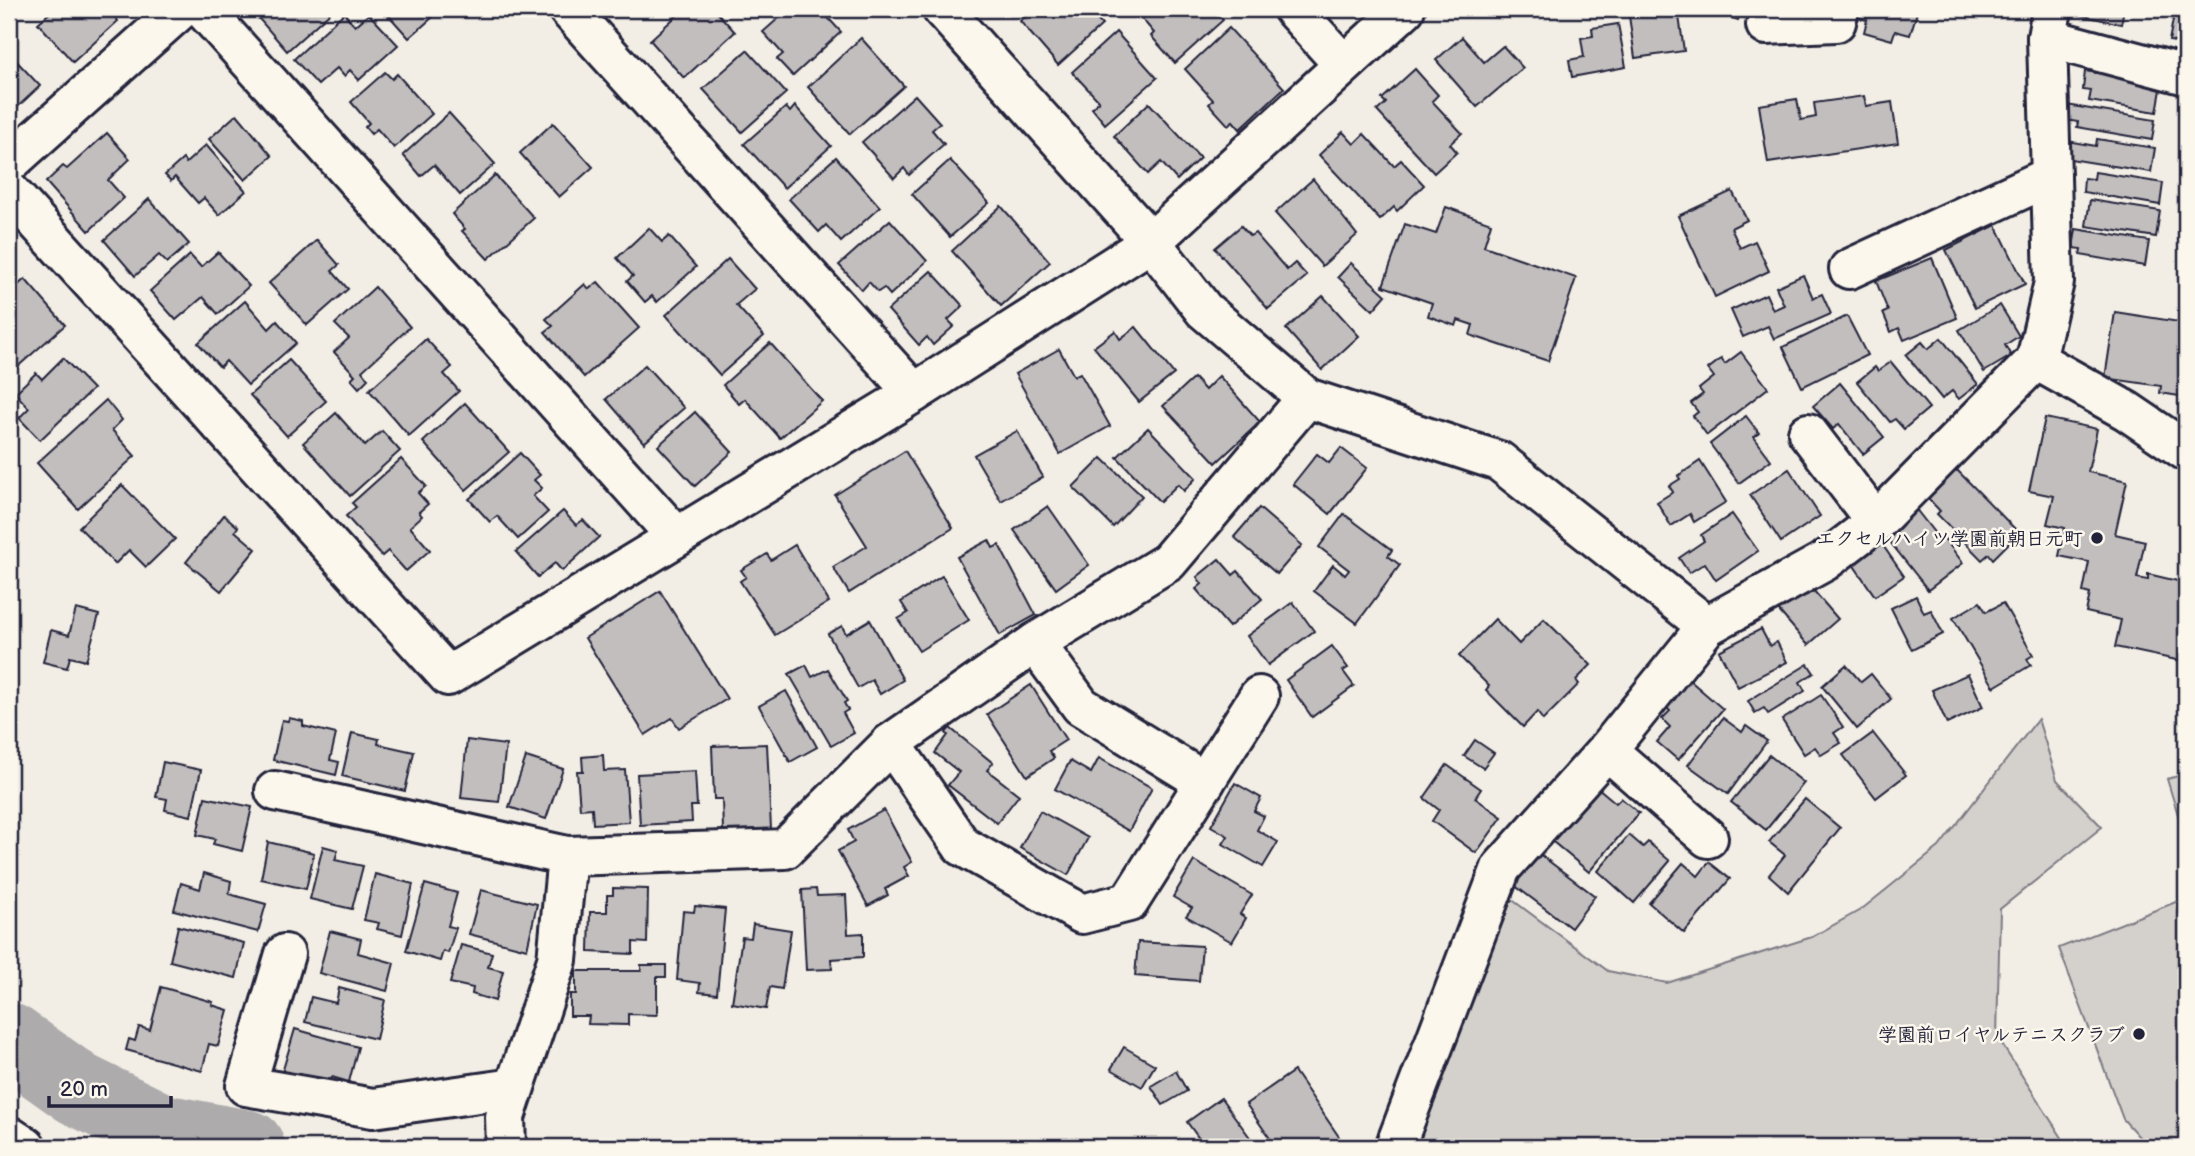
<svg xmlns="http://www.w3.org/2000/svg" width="2195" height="1156" viewBox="0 0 2195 1156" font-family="'Balsamiq Sans','Klee One',sans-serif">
<rect width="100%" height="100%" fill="#f2eee5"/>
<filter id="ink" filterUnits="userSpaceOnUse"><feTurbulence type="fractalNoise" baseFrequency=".0143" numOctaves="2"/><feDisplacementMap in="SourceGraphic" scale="14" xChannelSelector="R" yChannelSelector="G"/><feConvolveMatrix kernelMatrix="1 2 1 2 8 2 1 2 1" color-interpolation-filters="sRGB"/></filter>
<g filter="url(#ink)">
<!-- green -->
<g fill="#d4d1cc" stroke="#7b7a84" stroke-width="2">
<polygon points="2038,719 2057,780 2102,827 2000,909 1997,1037 2068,1147 1408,1147 1507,896 1608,971 1667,983 1812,937 1862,909 1939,847"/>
<polygon points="2186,774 2186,841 2167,779"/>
<polygon points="2186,898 2186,1143 2174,1147 2148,1147 2123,1119 2059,948"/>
</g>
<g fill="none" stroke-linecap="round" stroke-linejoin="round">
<!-- river -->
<polyline stroke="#aeabad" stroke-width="74" points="9,1040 78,1089 163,1131 248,1147"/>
</g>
<!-- building -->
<g fill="#c2bebe" stroke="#22223b" stroke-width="2">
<polygon points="54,9 121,9 113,15 118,21 73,62 38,23"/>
<polygon points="257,9 334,9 287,51 253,12"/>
<polygon points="383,9 442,9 409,38"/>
<polygon points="684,9 714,9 735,32 684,78 650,40"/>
<polygon points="789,9 820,9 841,32 793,76 777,59 783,54 763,32"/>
<polygon points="1034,9 1087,9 1102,25 1058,65 1020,21"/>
<polygon points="1144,9 1213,9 1223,20 1175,63 1151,36 1154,33 1138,14"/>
<polygon points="1628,9 1678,9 1684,51 1635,58"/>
<polygon points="1715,9 1755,9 1752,17 1740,13 1738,20 1714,12"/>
<polygon points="1861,9 1918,9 1910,35 1895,31 1892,40 1864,32 1867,20 1858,18"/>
<polygon points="2076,9 2124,9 2121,24 2075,14"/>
<polygon points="2175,9 2186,9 2186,44 2169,41"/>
<polygon points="344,13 355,26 369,14 398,45 359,80 350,70 344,76 337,68 318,85 294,59"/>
<polygon points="1618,24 1626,67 1572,77 1569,60 1584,57 1581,38 1593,36 1592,28"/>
<polygon points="1229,28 1284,88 1240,129 1233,121 1228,125 1209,104 1213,100 1185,69"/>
<polygon points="1116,32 1157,78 1105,124 1092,108 1099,101 1072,72"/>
<polygon points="1462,37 1484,62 1503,46 1523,68 1477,107 1436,60"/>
<polygon points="861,38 904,86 850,134 808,87"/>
<polygon points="747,50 786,93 742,132 703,89"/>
<polygon points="9,53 40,86 9,115"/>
<polygon points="1415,69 1438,95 1432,101 1462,133 1450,144 1457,152 1434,173 1377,111 1386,103 1382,99"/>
<polygon points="2085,71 2162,84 2157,112 2089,101 2091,91 2083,90"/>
<polygon points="385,72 392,79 397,74 432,114 394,148 377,129 371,134 365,127 369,123 351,102"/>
<polygon points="915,95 940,123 932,130 944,144 909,175 904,168 894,178 862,142"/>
<polygon points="1864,96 1866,106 1892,102 1898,143 1768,163 1759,105 1797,99 1801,120 1816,117 1814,103"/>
<polygon points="1149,103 1200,158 1177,180 1161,162 1148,174 1114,136"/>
<polygon points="2061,104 2155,120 2152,140 2077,127 2078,122 2059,119"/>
<polygon points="795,106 831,146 784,188 744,144 786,107 790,112"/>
<polygon points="449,113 495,164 460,195 434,165 421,176 403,155"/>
<polygon points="237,114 272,156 245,180 209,139"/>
<polygon points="553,123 593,167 559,197 520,153"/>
<polygon points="1343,132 1354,144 1364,134 1394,166 1401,160 1424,185 1397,211 1394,207 1380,220 1319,155"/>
<polygon points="107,133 130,159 108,180 124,198 89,231 46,182 63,166 67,169"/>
<polygon points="2097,139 2155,148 2151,172 2064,158 2067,141 2096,146"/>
<polygon points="206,145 246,191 219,215 204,198 198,203 175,177 171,181 165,175 183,159 186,163"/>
<polygon points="836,157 880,207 841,242 826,225 819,232 789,199"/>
<polygon points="950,160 989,203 950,237 912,194"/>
<polygon points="2095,172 2163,183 2160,205 2083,192 2084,178 2094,179"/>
<polygon points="495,175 534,218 488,259 462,231 465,229 452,214"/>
<polygon points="1313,179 1357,235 1322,266 1275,213"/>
<polygon points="1732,191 1747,220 1731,228 1740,248 1755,241 1769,271 1715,297 1678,216"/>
<polygon points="149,199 189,244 167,263 159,255 135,276 104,240"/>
<polygon points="2090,200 2160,211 2156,237 2086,226"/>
<polygon points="1001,206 1050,262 1001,306 952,251"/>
<polygon points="1446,207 1491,223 1484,246 1576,278 1548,361 1470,335 1473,325 1458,320 1456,326 1428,316 1432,303 1383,286 1405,224 1436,234"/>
<polygon points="890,220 927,261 890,295 884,288 878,292 869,282 862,290 839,265"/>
<polygon points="1996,225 2025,284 1975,308 1946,250"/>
<polygon points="1241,226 1250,236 1255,233 1287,270 1295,263 1307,276 1268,309 1215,248"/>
<polygon points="649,228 662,242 669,236 696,267 657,302 652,296 645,302 627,281 633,276 617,258"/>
<polygon points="2076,229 2149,241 2145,266 2080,255 2081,249 2073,248"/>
<polygon points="317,240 339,265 332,271 348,289 307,325 269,283"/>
<polygon points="218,252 249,286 218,314 203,297 176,320 150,291 190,255 201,267"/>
<polygon points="1932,258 1957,318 1904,340 1899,328 1891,332 1883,313 1888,311 1876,281"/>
<polygon points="728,259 755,289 736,305 764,336 720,375 666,315"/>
<polygon points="1351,263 1386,295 1373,310 1338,277"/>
<polygon points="931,271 963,306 948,320 954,326 933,345 927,337 919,345 888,310"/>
<polygon points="1803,275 1813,298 1822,294 1831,314 1774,339 1768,326 1743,337 1731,310 1766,294 1773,310 1784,305 1776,287"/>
<polygon points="25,279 65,325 15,369 9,361 9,293"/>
<polygon points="598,282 639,328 584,377 545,332 553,326 546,319 585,284 589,289"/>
<polygon points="375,287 410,327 362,371 368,379 359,388 351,379 355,375 334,352 349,338 335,324"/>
<polygon points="1323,296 1359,336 1322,370 1286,329"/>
<polygon points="245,301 269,329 277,321 296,343 248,385 226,361 220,367 198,343"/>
<polygon points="2000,305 2019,336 2005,345 2011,356 1984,372 1959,330"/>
<polygon points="2115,312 2186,323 2186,397 2160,393 2161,386 2105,378"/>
<polygon points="1847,316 1867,355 1802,387 1783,347"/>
<polygon points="1136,327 1174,374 1139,402 1094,347 1115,331 1120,339"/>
<polygon points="1941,338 1978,384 1959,399 1952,391 1942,399 1906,355 1922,342 1928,349"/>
<polygon points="426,339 452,367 444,374 459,391 409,436 369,390"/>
<polygon points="770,343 822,401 780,438 745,399 739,404 723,385"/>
<polygon points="1059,349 1074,376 1080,373 1110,426 1060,454 1015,374"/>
<polygon points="1741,352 1768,388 1707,435 1693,416 1698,412 1691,403 1703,394 1699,389 1714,377 1708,369 1721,359 1725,364"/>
<polygon points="63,358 93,389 40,440 19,418 29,408 15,393 36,373 42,379"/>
<polygon points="289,360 326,401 287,436 250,395"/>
<polygon points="1891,362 1929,408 1904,429 1895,419 1890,422 1857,382 1875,367 1878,371"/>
<polygon points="645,365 684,408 644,443 606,399"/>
<polygon points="1219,376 1260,422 1216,463 1163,406 1194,378 1205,390"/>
<polygon points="1840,383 1884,437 1863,454 1839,424 1833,429 1813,406"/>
<polygon points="106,400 122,420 112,430 135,456 78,509 37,463"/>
<polygon points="465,403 509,452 466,490 423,442"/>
<polygon points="695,412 732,452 695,486 658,446"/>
<polygon points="336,413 365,446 382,431 400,451 350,496 303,443"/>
<polygon points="1746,416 1759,433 1754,437 1771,460 1739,483 1710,444"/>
<polygon points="2045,418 2097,429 2088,472 2127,481 2115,534 2145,541 2137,578 2148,580 2148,574 2186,583 2186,662 2115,647 2121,620 2086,612 2090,594 2083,592 2089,562 2059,556 2065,528 2047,524 2054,496 2029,491"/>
<polygon points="1148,428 1196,478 1184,491 1178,484 1160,502 1117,457"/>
<polygon points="1017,431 1043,477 1001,501 974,455"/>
<polygon points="1341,448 1367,468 1330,514 1293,484 1317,454 1329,463"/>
<polygon points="905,451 953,528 849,593 833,567 867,546 835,495"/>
<polygon points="520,453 540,475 534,480 542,488 533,496 548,512 518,539 497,516 490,522 469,499"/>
<polygon points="1102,458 1142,496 1113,527 1073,487"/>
<polygon points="401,459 426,486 418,493 428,504 419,512 422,516 410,527 430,550 406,571 388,551 382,556 346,516 356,507 352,503"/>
<polygon points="1700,461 1726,502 1694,522 1690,514 1671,526 1657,502 1673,492 1669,486 1680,479 1678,476"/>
<polygon points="1955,468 2019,533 1993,559 1989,554 1982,560 1937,514 1940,511 1926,496"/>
<polygon points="1789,469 1820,516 1781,542 1750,495"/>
<polygon points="122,485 175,539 146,567 129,550 115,564 79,527"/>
<polygon points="1048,506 1089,565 1056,589 1014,530"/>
<polygon points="1259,508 1302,545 1277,574 1234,537"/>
<polygon points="1915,508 1940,540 1943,537 1963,563 1928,590 1883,533"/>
<polygon points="563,511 576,525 583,520 599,537 562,571 555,563 538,577 516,552"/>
<polygon points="1344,514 1392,550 1388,556 1400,565 1357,623 1314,591 1333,565 1345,575 1349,570 1319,547"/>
<polygon points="1732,514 1758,551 1716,580 1705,563 1689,573 1679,558 1704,541 1701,535"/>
<polygon points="224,515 238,527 235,531 256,549 221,591 186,562"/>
<polygon points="1877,537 1904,576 1875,596 1848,557"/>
<polygon points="989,540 993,548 999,545 1036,615 1000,635 957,557"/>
<polygon points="795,545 829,602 775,635 740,581 746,577 741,570 767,554 771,560"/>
<polygon points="1219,559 1233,575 1238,571 1262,599 1229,627 1196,589 1202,584 1197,577"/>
<polygon points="942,576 969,620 919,651 898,619 908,613 901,602"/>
<polygon points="1797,583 1807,595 1813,590 1838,619 1808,645 1773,604"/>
<polygon points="660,591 727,699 679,728 672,718 645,735 585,638"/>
<polygon points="1916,596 1924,613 1931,610 1943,634 1912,650 1891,608"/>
<polygon points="1293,602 1314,631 1268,665 1247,636"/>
<polygon points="1980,602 1986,612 2003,603 2033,655 2027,659 2031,665 1994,687 1953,618"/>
<polygon points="76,609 99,615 86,661 70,657 67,668 43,662 51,630 69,635"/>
<polygon points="1495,619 1519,644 1544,619 1591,665 1576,680 1579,684 1543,720 1537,712 1523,727 1486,690 1489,686 1459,656"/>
<polygon points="870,620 903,680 880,694 872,680 858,688 828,634 842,626 846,634"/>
<polygon points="1761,629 1770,646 1777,642 1787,662 1738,687 1719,651"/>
<polygon points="1332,646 1348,668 1343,671 1354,686 1312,717 1286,680"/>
<polygon points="1808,664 1814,673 1800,682 1805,691 1768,714 1764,708 1755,713 1748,701"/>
<polygon points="806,665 812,677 828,669 847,701 844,703 848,710 843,713 854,733 831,746 789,674"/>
<polygon points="1846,665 1861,682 1871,674 1891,699 1857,729 1822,686"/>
<polygon points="1968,674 1983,707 1947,724 1932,690"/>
<polygon points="1687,678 1723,709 1678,760 1657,742 1670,727 1662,719 1670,711 1664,705"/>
<polygon points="1031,685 1066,740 1049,751 1054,758 1027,776 987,714"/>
<polygon points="786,691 817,747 790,762 759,706"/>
<polygon points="1821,695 1843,727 1834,733 1841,743 1821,755 1815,747 1804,754 1782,720"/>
<polygon points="289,718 303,721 303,726 336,734 330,760 339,762 336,775 273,760 282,720 288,721"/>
<polygon points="1723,718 1742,732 1746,726 1767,741 1728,794 1688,765"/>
<polygon points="950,728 993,763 987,770 1019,795 997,823 948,785 959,772 935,753 948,735 946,733"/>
<polygon points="352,733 379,739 378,744 414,752 405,791 342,776"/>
<polygon points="1873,733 1906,775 1876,798 1843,755"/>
<polygon points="467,740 506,745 499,802 461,798"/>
<polygon points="1475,740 1494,753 1483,768 1464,756"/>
<polygon points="767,744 771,829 723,831 722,799 714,799 712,746"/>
<polygon points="603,755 604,771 625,770 629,822 593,824 592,808 580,809 577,771 583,771 582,757"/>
<polygon points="1769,755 1804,783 1766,830 1731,802"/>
<polygon points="526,757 563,769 546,819 509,807"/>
<polygon points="1099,758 1152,788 1129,831 1055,789 1070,761 1091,773"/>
<polygon points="163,762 201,770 191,816 165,810 167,799 156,797"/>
<polygon points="1447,765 1481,789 1475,798 1502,817 1476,853 1432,821 1439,810 1424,798"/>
<polygon points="695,771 697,806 691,806 692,822 640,825 637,774"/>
<polygon points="1235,783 1261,798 1254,811 1264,816 1257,830 1278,842 1263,867 1223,844 1228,836 1211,826"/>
<polygon points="1597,787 1616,803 1621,798 1639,813 1589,872 1552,841"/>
<polygon points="205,797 252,807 242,851 213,844 215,839 197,835"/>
<polygon points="1805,799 1840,828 1788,892 1769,875 1785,855 1769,842"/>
<polygon points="884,810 912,862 904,867 909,876 885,889 888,895 868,906 838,851 854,842 848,830"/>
<polygon points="1040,811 1088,838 1068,875 1020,848"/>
<polygon points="1629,835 1643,847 1648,842 1670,861 1634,903 1598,871"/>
<polygon points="268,842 314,853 306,889 261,879"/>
<polygon points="323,846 338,850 335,860 363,866 352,909 310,899"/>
<polygon points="1538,853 1595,896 1571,928 1514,885"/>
<polygon points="1194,861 1252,895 1240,914 1246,918 1232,942 1186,916 1192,908 1173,897"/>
<polygon points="1709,862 1730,879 1684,933 1649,903 1683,863 1698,876"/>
<polygon points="204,873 231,881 229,894 266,904 258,932 174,910 181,883 200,889"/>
<polygon points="375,874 413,884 402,935 377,929 379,923 364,920"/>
<polygon points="425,884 457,893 448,926 456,928 448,953 443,951 440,961 406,951"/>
<polygon points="613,888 648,889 647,943 633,942 633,954 589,952 590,912 607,912 607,895 613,895"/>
<polygon points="816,889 817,896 846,895 848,934 863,933 863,957 831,959 832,969 806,970 802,890"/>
<polygon points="481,890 537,904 527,949 469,934"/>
<polygon points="695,906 725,909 717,994 699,992 700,983 677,980 683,911 694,912"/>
<polygon points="753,924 791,930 782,989 770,987 766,1009 732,1003 742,937 751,938"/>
<polygon points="178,926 244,943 236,978 170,961"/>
<polygon points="330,931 361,939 358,953 394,963 387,991 319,973"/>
<polygon points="1138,942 1202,946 1199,981 1135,976"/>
<polygon points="461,945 492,953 488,967 503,971 495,1001 472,994 473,988 450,983"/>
<polygon points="641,965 666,965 666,977 657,977 657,1015 628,1014 628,1025 588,1024 589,1016 570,1016 570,994 576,994 576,971 641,971"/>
<polygon points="161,987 213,1002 212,1005 228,1010 218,1046 209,1044 202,1071 126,1050 129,1039 135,1041 139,1027 150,1030"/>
<polygon points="339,988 385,1000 376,1039 305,1022 311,997 336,1003"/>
<polygon points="295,1029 358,1047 349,1082 332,1077 330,1086 282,1073"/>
<polygon points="1124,1047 1155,1065 1142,1087 1111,1069"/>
<polygon points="1176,1071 1187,1091 1163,1105 1151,1086"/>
<polygon points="1294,1071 1346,1147 1276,1147 1246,1104"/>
<polygon points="1221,1098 1257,1147 1205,1147 1187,1122"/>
</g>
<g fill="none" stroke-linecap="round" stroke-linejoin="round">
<defs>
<g id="street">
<polyline points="203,9 676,536"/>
<polyline points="568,9 914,393"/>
<polyline points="942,9 1151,242 1204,310 1307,398 1499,461 1707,626"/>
<polyline points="1293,9 1343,64"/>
<polyline points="1766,25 1836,22 1839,9"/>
<polyline points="2047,38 2186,75"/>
<polyline points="9,163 181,9"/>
<polyline points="9,191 448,676 914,393 1151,242 1405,9"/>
<polyline points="1849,269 2051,176"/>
<polyline points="2036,360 2127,411 2186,451"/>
<polyline points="1808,433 1876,522"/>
<polyline points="1035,643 1081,706 1205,782"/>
<polyline points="891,743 962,846 1082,914 1129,902 1259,696"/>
<polyline points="275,791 567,856 785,849 891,743 1035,643 1168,562 1307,398"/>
<polyline points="1708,838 1607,750 1707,626 1825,561 1876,522 2036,360 2054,282 2047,38 2052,9"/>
<polyline points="285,954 246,1086 373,1108 514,1088"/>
<polyline points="506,1147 505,1117 557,960 567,856"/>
<polyline points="1395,1147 1501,868 1607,750"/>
</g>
<polyline id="secondary" points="9,1136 26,1147"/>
</defs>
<!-- street casing -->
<use href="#street" stroke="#22223b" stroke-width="44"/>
<!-- secondary casing -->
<use href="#secondary" stroke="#22223b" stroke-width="44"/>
<!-- street -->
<use href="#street" stroke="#fbf7ec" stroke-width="38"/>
<!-- secondary -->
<use href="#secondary" stroke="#fbf7ec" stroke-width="38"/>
</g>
</g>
<!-- markers -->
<g fill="#22223b" stroke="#fbf7ec" stroke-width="2.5">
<circle cx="2097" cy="538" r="7"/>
<circle cx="2139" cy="1034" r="7"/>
</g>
<g text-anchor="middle" stroke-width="5" stroke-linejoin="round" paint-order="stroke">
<!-- poi labels -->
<g font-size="19" font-weight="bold" fill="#22223b" stroke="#fbf7ec" text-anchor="end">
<text x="2083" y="545">エクセルハイツ学園前朝日元町</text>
<text x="2125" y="1041">学園前ロイヤルテニスクラブ</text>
</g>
</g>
<!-- margin -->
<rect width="2195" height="1156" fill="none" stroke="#fbf7ec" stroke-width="35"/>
<rect x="18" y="18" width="2160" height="1121" fill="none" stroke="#22223b" stroke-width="2.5" filter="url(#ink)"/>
<!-- scale -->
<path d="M49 1096v10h122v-10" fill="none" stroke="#22223b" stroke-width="3.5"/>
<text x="60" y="1096" font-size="21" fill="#22223b" stroke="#fbf7ec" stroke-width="5" paint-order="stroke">20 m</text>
</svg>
